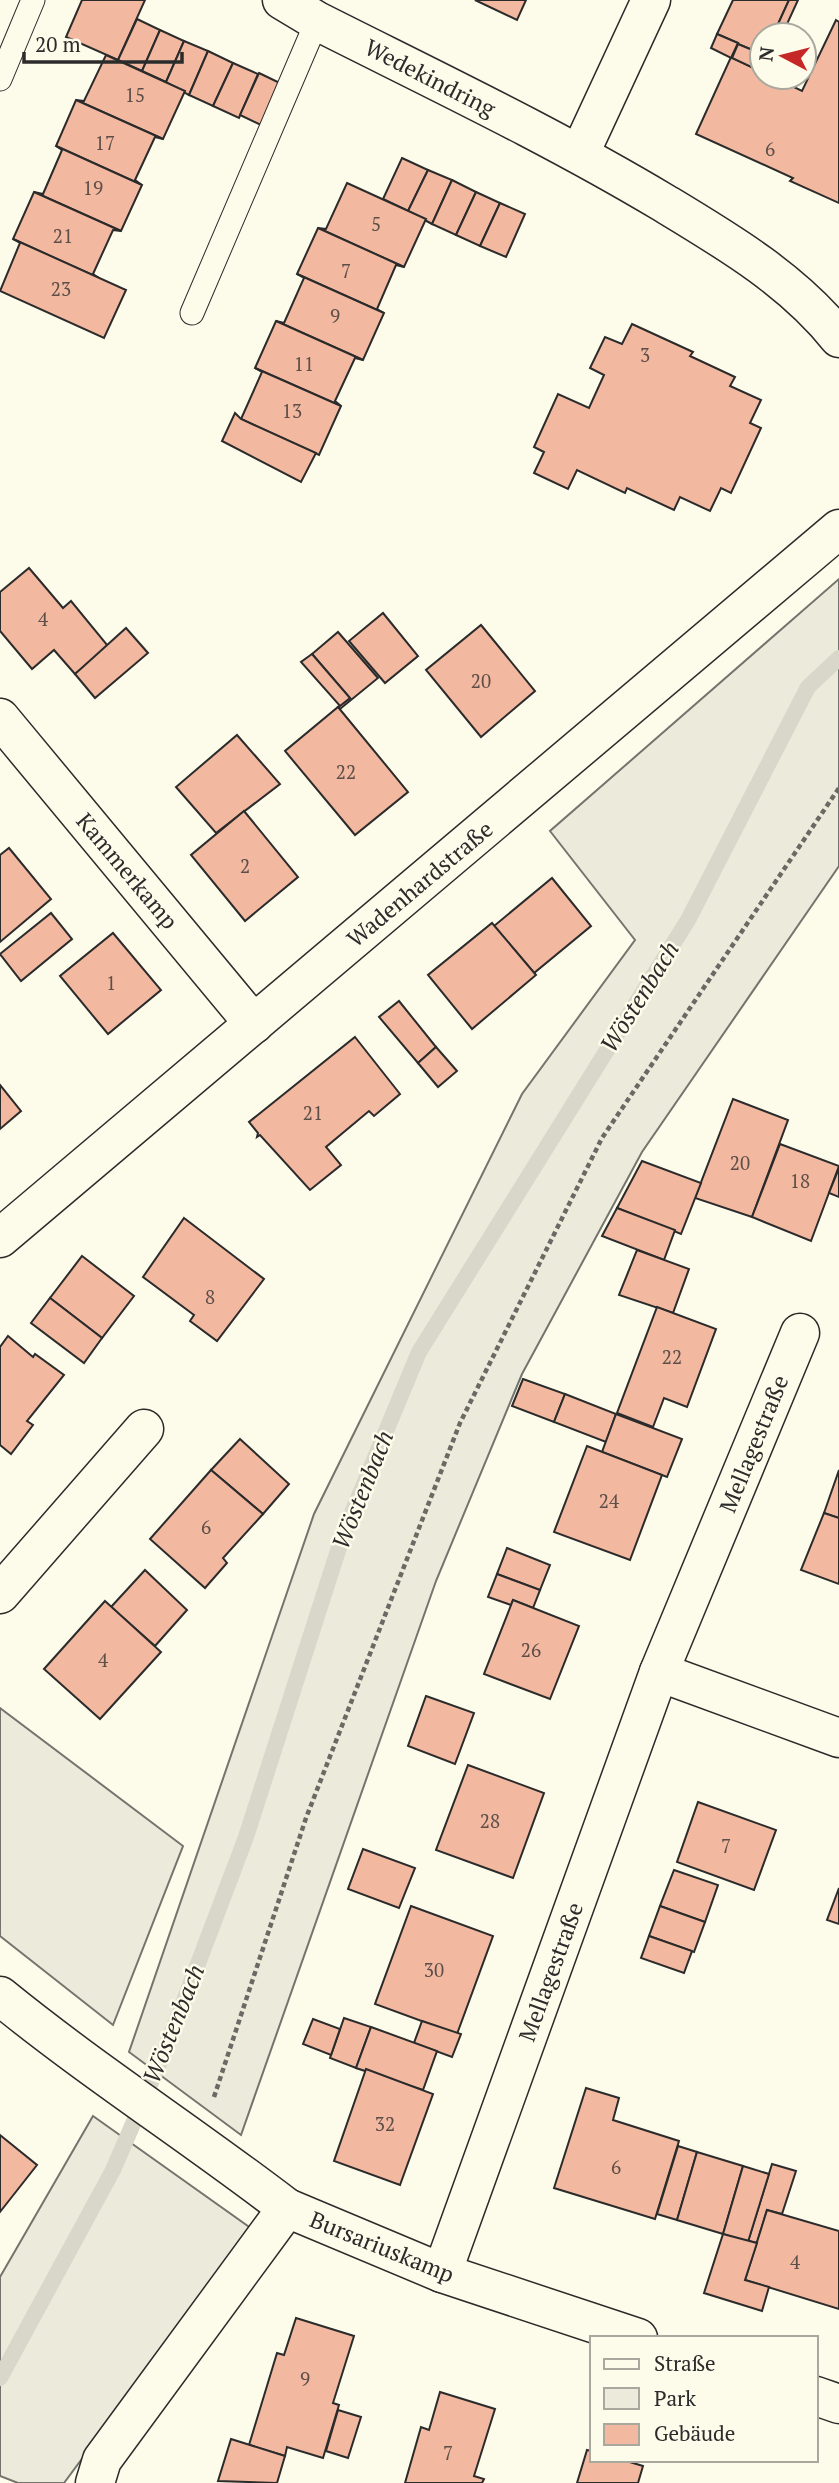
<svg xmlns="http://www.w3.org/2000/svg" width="839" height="2483" viewBox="0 0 839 2483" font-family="'PT Serif',serif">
<rect width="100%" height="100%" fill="#fdfbea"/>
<!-- green -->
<g fill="#ecebdb" stroke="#74746e" stroke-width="2">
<polygon points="839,579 839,866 642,1152 522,1374 436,1581 241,2135 129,2052 314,1514 522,1094 635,940 550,831"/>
<polygon points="0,1708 183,1846 113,2025 0,1936"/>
<polygon points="93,2116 252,2229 64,2483 18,2483 0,2476 0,2277"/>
</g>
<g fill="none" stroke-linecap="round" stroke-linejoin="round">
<!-- stream -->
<polyline stroke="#d8d7c9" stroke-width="16" points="0,2378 113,2170 168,2043 246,1837 344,1532 419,1352 688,920 808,687 839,658"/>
</g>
<!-- building -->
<g fill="#f2b8a0" stroke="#2b2b2b" stroke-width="2">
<polygon points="82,0 145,0 118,60 66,37"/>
<polygon points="475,0 526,0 517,20"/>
<polygon points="733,0 789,0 773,35 762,35 762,54 738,44 731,58 738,43 717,34"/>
<polygon points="789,0 798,0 782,35 773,35"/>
<polygon points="137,19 160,30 142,71 118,60"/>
<polygon points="836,20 839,22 839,203 790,181 793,178 696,134 731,57 762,72 762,77 773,77 802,91"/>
<polygon points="160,30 184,41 166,82 142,71"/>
<polygon points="717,34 738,43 731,58 711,48"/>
<polygon points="184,41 208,51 189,95 166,82"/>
<polygon points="738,44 762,54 762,72 732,58"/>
<polygon points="208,51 233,63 213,106 189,95"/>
<polygon points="106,55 185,91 163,139 76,100 84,101"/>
<polygon points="233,63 258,74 239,118 213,106"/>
<polygon points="259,73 284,85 265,127 240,115"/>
<polygon points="76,100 163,139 155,137 135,180 142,185 56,146"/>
<polygon points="56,146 142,185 121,231 34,192 43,194 62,150"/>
<polygon points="402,158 428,170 408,211 383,199"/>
<polygon points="428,170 452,180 432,224 408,211"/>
<polygon points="452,180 476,192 456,235 432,224"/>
<polygon points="347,183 426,219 404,267 318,228 326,229"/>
<polygon points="34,192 121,231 113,230 93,274 99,278 13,239"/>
<polygon points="476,192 500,203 480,246 456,235"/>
<polygon points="500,203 525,214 506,257 480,246"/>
<polygon points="318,228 404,267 396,265 377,309 384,313 297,274"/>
<polygon points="13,239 126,290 104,338 0,291 20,243"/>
<polygon points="297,274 384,313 363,360 276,321 284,323 304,278"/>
<polygon points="276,321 363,360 355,358 335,401 341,406 255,368"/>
<polygon points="632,324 693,352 690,356 735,377 730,386 761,400 750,423 761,428 731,493 721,488 710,511 680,497 674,510 627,488 625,493 577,470 568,489 534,473 544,452 534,447 558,394 589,408 604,375 590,368 605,337 622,344"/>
<polygon points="255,368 341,406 319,455 241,419 262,372"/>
<polygon points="235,413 241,419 316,453 301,482 222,441"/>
<polygon points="29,568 63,608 71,601 108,646 75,674 54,650 32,669 0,631 0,592"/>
<polygon points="383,613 418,656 385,683 349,641"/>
<polygon points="481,625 535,691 481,737 426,670"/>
<polygon points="126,628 148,653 95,698 75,674"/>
<polygon points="338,632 378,678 340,709 338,707 350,698 312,654"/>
<polygon points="312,654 350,698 340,706 301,662"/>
<polygon points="338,707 408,792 355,835 285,751"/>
<polygon points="237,735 280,784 216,833 176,787"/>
<polygon points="244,811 298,877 245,921 191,855"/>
<polygon points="9,848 51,899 0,942 0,855"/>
<polygon points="552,878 591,926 534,973 494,926"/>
<polygon points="51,913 72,939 21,981 0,954"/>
<polygon points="492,923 536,975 472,1029 428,975"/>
<polygon points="113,933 161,990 108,1034 60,976"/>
<polygon points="399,1001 436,1047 418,1063 379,1017"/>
<polygon points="355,1037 400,1094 374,1116 369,1111 326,1147 341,1165 310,1190 260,1135 257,1137 258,1133 249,1122"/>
<polygon points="436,1047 457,1071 438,1087 418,1063"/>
<polygon points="0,1085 21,1111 0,1129"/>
<polygon points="733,1099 788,1120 752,1217 695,1198"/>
<polygon points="780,1144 839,1166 811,1241 752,1217"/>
<polygon points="642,1161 701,1183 681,1234 617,1208"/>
<polygon points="839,1168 839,1197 829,1193"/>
<polygon points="617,1208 675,1230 664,1260 602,1236"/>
<polygon points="184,1218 264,1279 217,1341 190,1321 194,1315 143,1277"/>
<polygon points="637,1250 689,1269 673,1313 619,1295"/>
<polygon points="82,1256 134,1296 102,1338 50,1298"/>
<polygon points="50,1298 102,1338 84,1363 31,1323"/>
<polygon points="657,1307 716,1329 687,1407 664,1398 653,1427 617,1413"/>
<polygon points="8,1336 33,1357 35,1354 64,1375 27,1421 33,1425 11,1454 0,1445 0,1347"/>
<polygon points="523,1379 565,1394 554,1422 512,1406"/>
<polygon points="565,1394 616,1414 606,1442 554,1422"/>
<polygon points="616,1414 682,1439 667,1477 602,1452"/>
<polygon points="240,1439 289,1484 263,1514 211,1470"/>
<polygon points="587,1446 662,1475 630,1560 554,1532"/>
<polygon points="211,1470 263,1514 223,1558 227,1563 205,1588 150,1539"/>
<polygon points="839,1470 839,1518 824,1513"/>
<polygon points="824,1513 839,1518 839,1584 801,1570"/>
<polygon points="507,1548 550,1565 540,1590 497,1574"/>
<polygon points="145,1570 187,1610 155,1646 111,1607"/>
<polygon points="497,1574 540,1590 533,1608 513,1600 511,1605 488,1597"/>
<polygon points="513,1600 579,1626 550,1699 484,1674"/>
<polygon points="105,1601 161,1652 100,1719 44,1669"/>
<polygon points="426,1696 474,1713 455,1764 408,1746"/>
<polygon points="468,1765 544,1793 513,1878 436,1850"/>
<polygon points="698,1802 776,1830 754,1890 677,1862"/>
<polygon points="363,1849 415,1868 399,1908 348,1889"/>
<polygon points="674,1870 718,1885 705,1922 660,1906"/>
<polygon points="839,1888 839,1924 827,1920"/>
<polygon points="411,1906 493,1936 457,2034 375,2004"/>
<polygon points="660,1906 705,1922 694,1952 649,1936"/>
<polygon points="649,1936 692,1951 684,1973 641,1958"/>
<polygon points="344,2018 371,2027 356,2068 330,2058"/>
<polygon points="313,2019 340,2029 331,2055 303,2044"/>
<polygon points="422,2021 461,2034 452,2057 414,2043"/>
<polygon points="371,2027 437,2051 423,2090 356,2068"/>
<polygon points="366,2069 433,2094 400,2185 334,2161"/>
<polygon points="586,2088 619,2098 613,2120 679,2141 655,2219 554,2188"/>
<polygon points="0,2135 37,2165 0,2212"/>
<polygon points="678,2146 697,2152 677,2220 657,2214"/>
<polygon points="697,2152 743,2166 723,2234 677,2220"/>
<polygon points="772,2164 796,2171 782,2214 767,2210 757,2243 748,2241"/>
<polygon points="743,2166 769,2174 748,2242 723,2234"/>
<polygon points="767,2210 839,2231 839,2309 745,2280"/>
<polygon points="723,2234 757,2243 745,2280 769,2287 762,2311 704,2293"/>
<polygon points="296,2318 354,2336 333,2403 339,2405 323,2458 287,2447 285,2456 249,2445 277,2353 284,2355"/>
<polygon points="440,2392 495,2409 474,2476 484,2479 482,2483 405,2483 421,2427 429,2430"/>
<polygon points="338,2410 361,2417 348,2458 326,2451"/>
<polygon points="231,2439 285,2456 277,2483 218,2481"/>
<polygon points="587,2450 592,2451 592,2460 623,2460 643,2466 638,2483 577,2483"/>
</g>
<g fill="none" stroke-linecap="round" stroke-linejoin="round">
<defs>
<g id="lane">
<polyline points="0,79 33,0"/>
<polyline points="192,313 317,21"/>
</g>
<g id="street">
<path d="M 282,0 L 317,21 C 434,80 552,136 664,203 C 727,241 793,280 839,338"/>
<polyline points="580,153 651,0"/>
<polyline points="0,718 254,1024"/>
<polyline points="0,1594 144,1429"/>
<polyline points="659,1672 839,1738"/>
<path d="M 0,1996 C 92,2071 192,2135 287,2208"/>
<polyline points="442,2273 659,1672 800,1333"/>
<polyline points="816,2396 839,2404"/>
<polyline points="95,2483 102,2460 287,2208 442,2273 638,2338"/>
</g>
<polyline id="secondary" points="0,1238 839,529"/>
</defs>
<!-- lane casing -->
<use href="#lane" stroke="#2b2b2b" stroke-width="25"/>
<!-- street casing -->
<use href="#street" stroke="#2b2b2b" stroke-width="41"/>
<!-- secondary casing -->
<use href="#secondary" stroke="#2b2b2b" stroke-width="41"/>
<!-- path -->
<polyline stroke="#6a6964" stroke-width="4.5" stroke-dasharray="5 3.5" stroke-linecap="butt" points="214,2097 306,1818 460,1423 602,1138 839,788"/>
<!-- lane -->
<use href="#lane" stroke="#fdfbea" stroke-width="23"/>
<!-- street -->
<use href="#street" stroke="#fdfbea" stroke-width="38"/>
<!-- secondary -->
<use href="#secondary" stroke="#fdfbea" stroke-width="38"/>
</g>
<g text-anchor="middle" stroke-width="5" stroke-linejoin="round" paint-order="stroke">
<!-- number labels -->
<g font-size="19" fill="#5d4e48">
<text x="135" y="102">15</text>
<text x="105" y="150">17</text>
<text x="770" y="156">6</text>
<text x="93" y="195">19</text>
<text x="376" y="231">5</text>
<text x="63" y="243">21</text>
<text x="346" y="278">7</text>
<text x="61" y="296">23</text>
<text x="335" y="323">9</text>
<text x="645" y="362">3</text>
<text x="304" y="371">11</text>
<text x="292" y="418">13</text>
<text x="43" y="626">4</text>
<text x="481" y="688">20</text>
<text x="346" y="779">22</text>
<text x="245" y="873">2</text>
<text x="111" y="990">1</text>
<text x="313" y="1120">21</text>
<text x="740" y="1170">20</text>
<text x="800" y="1188">18</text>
<text x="210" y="1304">8</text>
<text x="672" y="1364">22</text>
<text x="609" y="1508">24</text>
<text x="206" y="1534">6</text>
<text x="531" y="1657">26</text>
<text x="103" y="1667">4</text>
<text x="490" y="1828">28</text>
<text x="726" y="1853">7</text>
<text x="434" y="1977">30</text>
<text x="385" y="2131">32</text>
<text x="616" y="2174">6</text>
<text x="795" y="2269">4</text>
<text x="305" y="2386">9</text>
<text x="448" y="2460">7</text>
</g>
<!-- street labels -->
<g font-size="23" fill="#2b2b2b" stroke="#fdfbea">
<text transform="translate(430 78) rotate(27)" y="8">Wedekindring</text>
<text transform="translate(127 871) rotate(50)" y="8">Kammerkamp</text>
<text transform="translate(420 884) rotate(-40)" y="8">Wadenhardstraße</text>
<text transform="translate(754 1444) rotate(-68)" y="8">Mellagestraße</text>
<text transform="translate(551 1972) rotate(-70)" y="8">Mellagestraße</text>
<text transform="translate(382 2247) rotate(22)" y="8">Bursariuskamp</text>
</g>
<!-- water labels -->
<g font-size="24" font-style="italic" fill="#2b2b2b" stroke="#fdfbea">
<text transform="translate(640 997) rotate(-58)" y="8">Wöstenbach</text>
<text transform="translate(363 1490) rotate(-68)" y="8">Wöstenbach</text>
<text transform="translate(174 2024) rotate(-68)" y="8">Wöstenbach</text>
</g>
</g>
<!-- legend -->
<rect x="590" y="2336" width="228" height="126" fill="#fdfbea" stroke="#a9a89e" stroke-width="2"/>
<rect x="604" y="2359" width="35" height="10" fill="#fdfbea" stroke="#a9a89e" stroke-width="2"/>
<text x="654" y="2371" font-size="21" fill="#2b2b2b">Straße</text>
<rect x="604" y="2388" width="35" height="21" fill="#ecebdb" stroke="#a9a89e" stroke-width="2"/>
<text x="654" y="2406" font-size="21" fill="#2b2b2b">Park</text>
<rect x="604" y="2424" width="35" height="21" fill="#f2b8a0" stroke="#a9a89e" stroke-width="2"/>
<text x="654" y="2441" font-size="21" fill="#2b2b2b">Gebäude</text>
<!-- north arrow -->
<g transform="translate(783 56) rotate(277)"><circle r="33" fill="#fdfbea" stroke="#a9a89e" stroke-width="2"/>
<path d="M0-5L12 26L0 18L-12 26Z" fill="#c62828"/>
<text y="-10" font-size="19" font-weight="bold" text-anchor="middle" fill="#2b2b2b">N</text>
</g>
<!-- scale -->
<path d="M24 52v10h158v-10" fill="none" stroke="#2b2b2b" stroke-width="3.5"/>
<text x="35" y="52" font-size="21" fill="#2b2b2b" stroke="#fdfbea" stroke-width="5" paint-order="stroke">20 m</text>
</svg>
